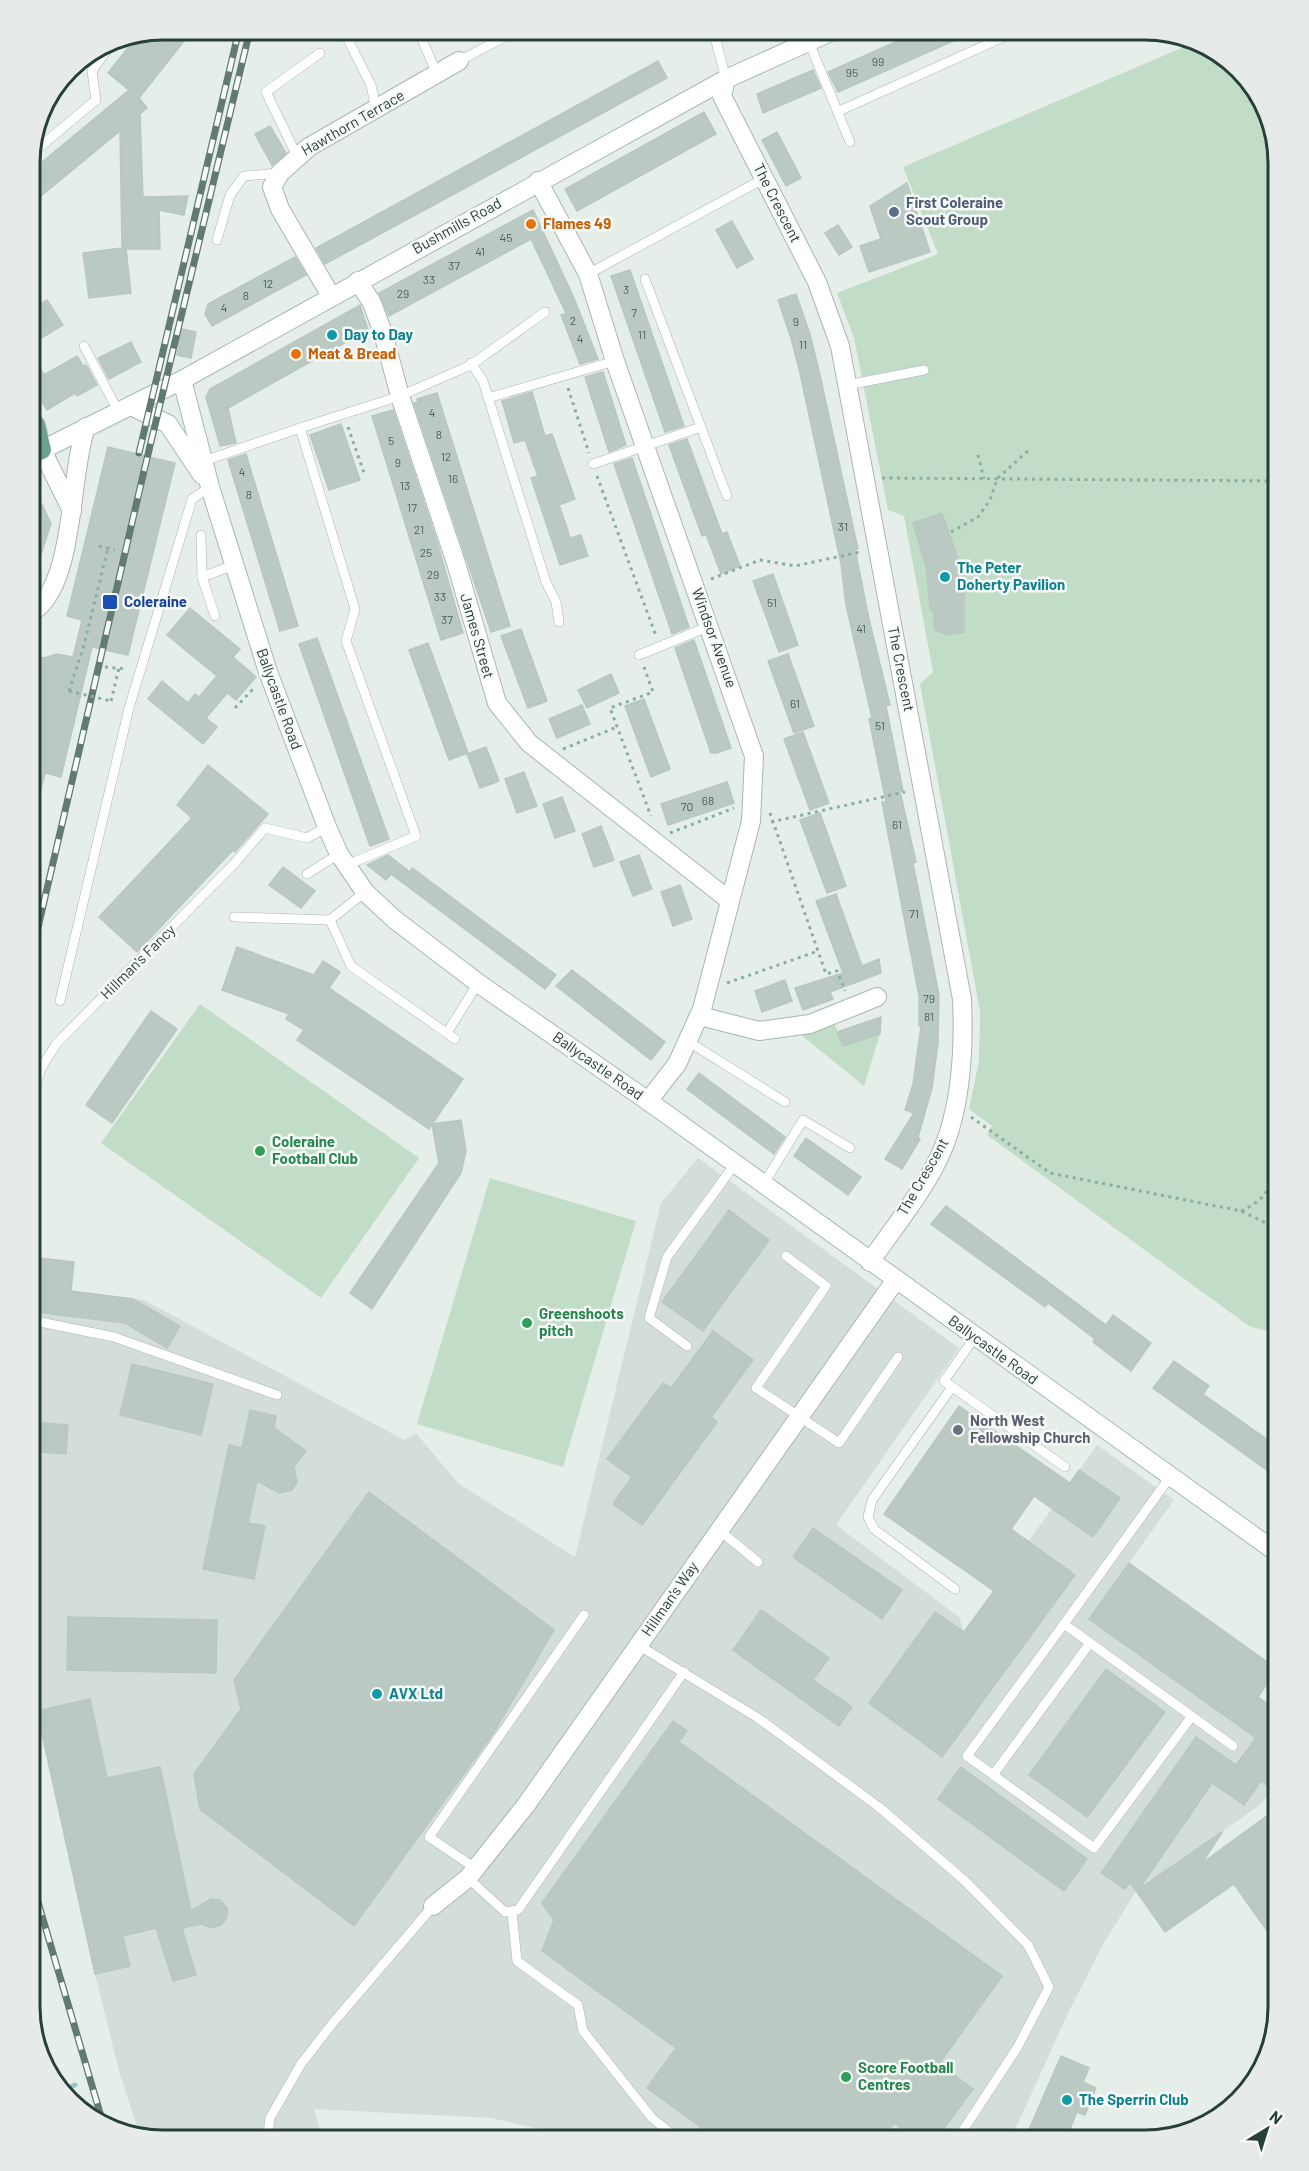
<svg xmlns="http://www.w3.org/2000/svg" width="1309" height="2171" viewBox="0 0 1309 2171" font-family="Barlow,sans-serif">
<rect width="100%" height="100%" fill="#e6eeea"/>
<!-- built -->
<polygon fill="#d4ded9" points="698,1158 959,1348 836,1525 959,1617 964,1632 1097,1445 1174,1500 1089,1619 1237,1725 1258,1696 1279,1712 1279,1781 1260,1805 1136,1891 1104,1943 1069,2011 1010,2141 591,2141 491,2118 314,2109 324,2141 155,2141 140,2136 119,2071 95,1974 37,1711 30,1659 30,1286 144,1300 404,1440 416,1433 458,1483 575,1557 661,1203"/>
<!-- green -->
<g fill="#c1ddc7">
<polygon points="1193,43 1219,52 1265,104 1279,163 1279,1334 1249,1326 987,1135 992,1126 969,1109 979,1061 980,1011 920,684 933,672 904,516 888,510 854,338 837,293 938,254 903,167"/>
<polygon points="200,1004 419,1158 321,1298 101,1143"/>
<polygon points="833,1020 843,1046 880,1034 864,1086 799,1033"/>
<polygon points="490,1178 636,1221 563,1467 417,1424"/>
</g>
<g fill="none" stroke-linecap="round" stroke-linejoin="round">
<!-- stream -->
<g stroke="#92c8cf" stroke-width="5">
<polyline points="64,2090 75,2085"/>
<polyline points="314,2140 334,2141"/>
</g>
</g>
<!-- building -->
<g fill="#bbc9c3" stroke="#b9c7c1" stroke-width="1.5">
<polygon points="163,30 180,30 188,36 139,98 147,108 140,114 143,197 188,196 184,215 159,210 160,249 126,249 131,293 89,298 83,253 122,248 120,131 30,205 30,172 129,90 108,73 138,35"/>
<polygon points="922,30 978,30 838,92 828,72"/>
<polygon points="658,61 667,78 489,175 325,264 316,248"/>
<polygon points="813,70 821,88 763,113 757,94"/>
<polygon points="704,112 716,134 577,211 565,189"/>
<polygon points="270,126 286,153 272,165 255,134"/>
<polygon points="777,132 801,178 786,186 762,140"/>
<polygon points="907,183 930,252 869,272 860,246 881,239 870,206"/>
<polygon points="533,210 574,298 598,359 580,364 561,315 566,313 531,239 389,316 379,293"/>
<polygon points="732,221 753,259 737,268 716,230"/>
<polygon points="838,225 852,247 839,255 825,233"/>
<polygon points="295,257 306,275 212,326 205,314 208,304"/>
<polygon points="630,270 684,426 665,432 611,276"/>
<polygon points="796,294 810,334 820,375 858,549 855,549 869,619 890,705 886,706 903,791 900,791 916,862 913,863 939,995 938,1043 932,1088 918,1137 920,1139 902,1169 885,1159 914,1113 905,1110 913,1084 921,1026 919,1026 919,996 882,802 886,802 869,719 872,718 846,605 841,564 800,373 791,338 778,300"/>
<polygon points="47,300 63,325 30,345 30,310"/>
<polygon points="360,305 368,330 228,408 236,443 220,446 206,397 210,389"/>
<polygon points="182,329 196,332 191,358 177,355"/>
<polygon points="131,342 141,362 109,379 98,358"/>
<polygon points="30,352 44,375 77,356 83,366 86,365 97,385 77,396 75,393 47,410 30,383"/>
<polygon points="603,372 626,445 609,452 585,377"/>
<polygon points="532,392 545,436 552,434 575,499 559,505 566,525 570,538 581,535 588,556 560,565 531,478 538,476 525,440 514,443 502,401"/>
<polygon points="437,393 510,626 491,632 414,403 418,402 417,399"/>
<polygon points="393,410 438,545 463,633 441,640 372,416"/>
<polygon points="341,424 360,480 329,490 310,435"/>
<polygon points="687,439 722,534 727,532 740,566 721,574 706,534 702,536 669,445"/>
<polygon points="108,447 175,463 128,655 92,647 61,777 45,773 35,812 30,811 30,654 44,658 57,654 73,657 82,620 67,616"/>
<polygon points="246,454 298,626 280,631 228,460"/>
<polygon points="632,458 689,627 672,634 614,464"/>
<polygon points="42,504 51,524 32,581 30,515"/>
<polygon points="942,513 963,574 964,587 964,632 948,635 935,630 933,611 930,609 926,566 913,523"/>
<polygon points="773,574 798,645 779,652 753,581"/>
<polygon points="190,608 240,649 233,657 256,677 236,700 227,693 206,718 217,727 203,744 148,699 162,681 188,703 195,694 199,697 217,676 167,635"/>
<polygon points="521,629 547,701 528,708 501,636"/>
<polygon points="317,638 389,839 370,846 299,644"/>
<polygon points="694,640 731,748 717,753 711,753 675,648"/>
<polygon points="428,643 468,753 449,760 409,650"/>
<polygon points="788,654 814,726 794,733 768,661"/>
<polygon points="611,674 619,693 587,708 578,690"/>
<polygon points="644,699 670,769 651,777 625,706"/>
<polygon points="582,705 590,724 557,738 549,719"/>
<polygon points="803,732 829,803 810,810 784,739"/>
<polygon points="486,747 499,781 480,788 467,754"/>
<polygon points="208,765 268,814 235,852 233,850 137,952 99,917 192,818 177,805"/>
<polygon points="524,772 537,806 517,813 505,779"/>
<polygon points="727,782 734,803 668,825 661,804"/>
<polygon points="562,797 575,831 555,838 543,804"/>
<polygon points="820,813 846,886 827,893 800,820"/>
<polygon points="601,826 614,860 594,867 582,834"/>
<polygon points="388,855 410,872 412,868 556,975 545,989 391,874 386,880 367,865"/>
<polygon points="639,855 652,889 633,896 620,862"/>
<polygon points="283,867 315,891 301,908 269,885"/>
<polygon points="680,885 692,919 673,926 661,892"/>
<polygon points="836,894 862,966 879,959 881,973 830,992 833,999 803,1010 795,988 843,973 816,901"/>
<polygon points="237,947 314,975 323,961 340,972 329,988 463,1079 429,1129 297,1040 304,1030 286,1019 289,1014 222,990"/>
<polygon points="572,970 665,1042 651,1060 556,986"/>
<polygon points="785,980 792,1001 762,1012 755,991"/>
<polygon points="151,1011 177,1029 112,1123 86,1105"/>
<polygon points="881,1017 880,1034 843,1046 837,1032"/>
<polygon points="699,1073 785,1137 774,1154 687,1089"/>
<polygon points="461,1120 466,1151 461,1173 372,1309 350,1293 439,1163 432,1124"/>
<polygon points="806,1138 861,1177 848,1195 794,1156"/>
<polygon points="946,1206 1106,1325 1113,1315 1151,1343 1131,1371 1093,1342 1095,1339 1048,1303 1045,1307 931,1224"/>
<polygon points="729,1210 769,1240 703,1331 662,1302"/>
<polygon points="30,1257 74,1262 71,1291 133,1299 180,1326 167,1348 125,1323 30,1311"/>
<polygon points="713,1331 753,1360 711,1417 717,1422 642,1525 613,1504 632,1477 607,1459 663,1383 671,1388"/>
<polygon points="1174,1361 1209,1386 1203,1394 1279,1448 1279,1456 1268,1471 1153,1388"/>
<polygon points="132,1364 213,1384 201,1435 120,1415"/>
<polygon points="959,1406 1070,1483 1079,1470 1120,1498 1093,1537 1034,1496 1011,1529 1075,1575 942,1757 869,1703 935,1612 964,1632 994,1591 884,1514"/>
<polygon points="250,1410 276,1416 274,1428 306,1451 294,1467 297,1482 292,1490 279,1493 257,1481 248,1523 265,1526 254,1579 203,1569 229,1445 242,1448"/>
<polygon points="30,1422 68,1425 66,1454 30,1451"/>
<polygon points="369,1492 554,1630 494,1732 354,1926 200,1809 194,1774 241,1709 234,1680"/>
<polygon points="813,1528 902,1590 882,1619 793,1557"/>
<polygon points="1129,1563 1277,1669 1258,1697 1279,1712 1279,1771 1268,1786 1261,1781 1244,1805 1212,1783 1139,1889 1223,1831 1202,1863 1279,1807 1279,1948 1234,1884 1165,1932 1130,1882 1125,1889 1101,1873 1196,1737 1236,1765 1256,1738 1089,1619"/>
<polygon points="761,1610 829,1658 813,1680 852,1707 839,1726 733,1650"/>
<polygon points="68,1617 217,1620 216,1673 67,1670"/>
<polygon points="1106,1669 1165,1712 1087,1817 1029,1775"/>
<polygon points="90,1699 107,1778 160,1767 191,1911 211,1899 220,1900 227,1908 227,1917 221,1925 211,1928 202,1924 182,1928 196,1975 173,1981 156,1928 123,1936 130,1966 95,1974 37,1711"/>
<polygon points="673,1721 687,1731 679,1742 1002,1976 939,2064 973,2089 935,2141 919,2141 894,2123 881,2141 720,2141 647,2088 676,2048 542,1951 554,1920 542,1903"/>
<polygon points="961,1767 1087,1859 1064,1891 938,1799"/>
<polygon points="1061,2056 1089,2068 1083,2082 1096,2088 1085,2115 1077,2112 1065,2141 1024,2141"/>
</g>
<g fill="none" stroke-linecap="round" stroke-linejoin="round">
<defs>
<g id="service">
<polyline points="343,30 371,85 376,109"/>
<polyline points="418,30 437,74"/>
<polyline points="713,30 726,79"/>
<polyline points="809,42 850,142"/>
<polyline points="459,61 518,30"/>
<polyline points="839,111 1019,30"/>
<polyline points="35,151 96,100 92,71 114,40"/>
<polyline points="297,156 266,92 320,53"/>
<polyline points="217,240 230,195 244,176 280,173"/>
<polyline points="588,274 765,178"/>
<polyline points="645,279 727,496"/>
<polyline points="84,346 118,411"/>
<polyline points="471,363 483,381 546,582 556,602 559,622"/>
<polyline points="847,385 924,370"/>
<polyline points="488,398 615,361"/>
<polyline points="300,428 400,396 471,365 545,312"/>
<polyline points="204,461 300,428 355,609 346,641 416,836 347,865"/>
<polyline points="593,464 701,427"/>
<polyline points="201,535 202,577 215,616"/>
<polyline points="202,577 234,565"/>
<polyline points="639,655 710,626"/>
<polyline points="307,874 339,854"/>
<polyline points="365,892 330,920 351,966 455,1039"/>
<polyline points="234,917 330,920"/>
<polyline points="60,1001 129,708 190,506 192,499 210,487"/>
<polyline points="447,1033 478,983"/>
<polyline points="689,1042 785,1102"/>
<polyline points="30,1107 41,1068 57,1043 233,865 265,828 307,838 327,827"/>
<polyline points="763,1185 803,1120 850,1148"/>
<polyline points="786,1256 826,1286 756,1388 839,1443 898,1357"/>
<polyline points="30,1320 114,1337 277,1395"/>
<polyline points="975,1337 944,1381 1065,1467"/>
<polyline points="687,1346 649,1318 667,1257 735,1164"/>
<polyline points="952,1387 872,1500 868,1517 874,1529 955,1589"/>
<polyline points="1170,1477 1064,1624 1233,1746"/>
<polyline points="719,1530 758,1562"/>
<polyline points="1064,1624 967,1756 1094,1848 1192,1716"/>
<polyline points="638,1645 758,1718 879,1807 965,1881 1028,1945 1049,1987 1017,2048 956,2141"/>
<polyline points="993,1775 1090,1643"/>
<polyline points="475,1868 429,1837 584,1615"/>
<polyline points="468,1878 505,1912 518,1910 684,1672"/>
<polyline points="512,1912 517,1961 578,2005 583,2031 652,2118 681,2141"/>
<polyline points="267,2141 270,2118 301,2064 332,2024 433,1906"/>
</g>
<g id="minor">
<path d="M 726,79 L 722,96 L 817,282 L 840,346 L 962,999 C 964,1043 962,1090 949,1132 C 935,1179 897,1222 870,1262"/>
<polyline points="538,181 588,274 615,361 754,756 751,821 702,1009 677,1064 648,1101"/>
<polyline points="358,281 372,303 383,333 400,396 456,563 497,703 529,743 729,900"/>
<polyline points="331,296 280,209 272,187 280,173 309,147 459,61"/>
<polyline points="42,450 72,511"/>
<path d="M 30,613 C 76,589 69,473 86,427"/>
<polyline points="700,1016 759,1031 810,1024 877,997"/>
<polyline points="433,1906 468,1878 526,1805 895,1281"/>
</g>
<g id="secondary">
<polyline points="182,380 210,487 268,672 327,827 339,854 365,892 394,919 478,983 648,1101 1279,1554"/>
<polyline points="131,406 168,424 202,475"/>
<polyline points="42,450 182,380 726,79 835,30"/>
</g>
<polyline id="primary" points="30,455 42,450 36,425 30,418"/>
</defs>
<!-- service casing -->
<use href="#service" stroke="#a9b6b1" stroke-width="10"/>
<!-- minor casing -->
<use href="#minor" stroke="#a9b6b1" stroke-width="20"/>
<!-- secondary casing -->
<use href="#secondary" stroke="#a5b9b1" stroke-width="20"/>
<!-- primary casing -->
<use href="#primary" stroke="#c2c9c7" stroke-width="20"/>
<!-- path -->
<g stroke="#89afa2" stroke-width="3" stroke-dasharray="3 4.5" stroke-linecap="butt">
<polyline points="568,388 589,453"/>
<polyline points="348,427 364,473"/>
<polyline points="978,455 984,479"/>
<polyline points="597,476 656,636"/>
<polyline points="882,478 1279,481"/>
<polyline points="951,532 978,517 990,500 997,479 1031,448"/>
<polyline points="99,546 115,550"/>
<polyline points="711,579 760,560 795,566 860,552"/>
<polyline points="105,667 127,669"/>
<polyline points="644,667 653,692 610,708 651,816"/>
<polyline points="69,691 84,645 108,548"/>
<polyline points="111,701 119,668"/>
<polyline points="235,708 255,687"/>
<polyline points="563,749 617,727"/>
<polyline points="770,813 826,974 837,971 845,991"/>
<polyline points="771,822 905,792"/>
<polyline points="670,833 734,808"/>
<polyline points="727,983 818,951"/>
<polyline points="971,1117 1050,1173 1241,1211 1279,1229"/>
<path d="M 1241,1211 C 1274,1196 1271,1181 1279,1149"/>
</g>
<!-- service -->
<use href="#service" stroke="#fff" stroke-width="9"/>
<!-- minor -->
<use href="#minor" stroke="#fff" stroke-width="18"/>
<!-- secondary -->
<use href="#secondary" stroke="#fff" stroke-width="18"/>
<!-- primary -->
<use href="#primary" stroke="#6ea091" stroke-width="18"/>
<defs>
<g id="rail">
<polyline points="139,453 239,30"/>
<polyline points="30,962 144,471 250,30"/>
<polyline points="30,1858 35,1883"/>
<polyline points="30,1875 103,2123"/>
</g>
</defs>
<!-- rail casing -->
<use href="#rail" stroke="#617a72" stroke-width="7"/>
<!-- rail -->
<use href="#rail" stroke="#f7faf8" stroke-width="4.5" stroke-dasharray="14" stroke-linecap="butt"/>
<!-- path-bridge -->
<polyline stroke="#89afa2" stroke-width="3" stroke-dasharray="3 4.5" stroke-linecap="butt" points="69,691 111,701"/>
</g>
<!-- markers -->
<circle fill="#5c6f8a" stroke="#f7faf8" stroke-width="2" cx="894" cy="212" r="6"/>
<g fill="#e8710a" stroke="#f7faf8" stroke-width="2">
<circle cx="531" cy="224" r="6"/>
<circle cx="296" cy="354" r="6"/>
</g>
<g fill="#0f9aa8" stroke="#f7faf8" stroke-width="2">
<circle cx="332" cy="335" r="6"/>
<circle cx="945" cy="577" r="6"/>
<circle cx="377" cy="1694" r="6"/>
<circle cx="1067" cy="2100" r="6"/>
</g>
<rect fill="#1a4fb4" stroke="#f7faf8" stroke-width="2" x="102" y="594" width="16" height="16" rx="3"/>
<g fill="#2e9e5b" stroke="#f7faf8" stroke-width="2">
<circle cx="260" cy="1151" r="6"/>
<circle cx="527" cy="1323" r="6"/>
<circle cx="846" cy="2077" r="6"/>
</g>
<circle fill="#6b7280" stroke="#f7faf8" stroke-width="2" cx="958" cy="1430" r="6"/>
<g text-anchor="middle" stroke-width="5" stroke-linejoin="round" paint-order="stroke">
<!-- number labels -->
<g font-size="12" fill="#4b625a">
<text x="878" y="66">99</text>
<text x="852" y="77">95</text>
<text x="506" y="242">45</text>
<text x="480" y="256">41</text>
<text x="454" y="270">37</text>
<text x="429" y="284">33</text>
<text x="268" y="288">12</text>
<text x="626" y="294">3</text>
<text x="403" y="298">29</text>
<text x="246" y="300">8</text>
<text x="224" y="312">4</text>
<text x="634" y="317">7</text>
<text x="573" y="325">2</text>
<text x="796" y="326">9</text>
<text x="642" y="339">11</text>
<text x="580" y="343">4</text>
<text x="803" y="349">11</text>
<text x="432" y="417">4</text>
<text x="439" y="439">8</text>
<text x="391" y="445">5</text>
<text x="446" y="461">12</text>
<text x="398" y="467">9</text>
<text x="242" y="476">4</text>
<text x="453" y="483">16</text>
<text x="405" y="490">13</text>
<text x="249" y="499">8</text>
<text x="412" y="512">17</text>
<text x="843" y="531">31</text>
<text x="419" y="534">21</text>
<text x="426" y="557">25</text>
<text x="433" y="579">29</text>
<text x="440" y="601">33</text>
<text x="772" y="607">51</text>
<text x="447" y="624">37</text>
<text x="861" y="633">41</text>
<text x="795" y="708">61</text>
<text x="880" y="730">51</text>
<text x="708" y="805">68</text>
<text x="687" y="811">70</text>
<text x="897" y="829">61</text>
<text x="914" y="918">71</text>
<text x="929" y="1003">79</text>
<text x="929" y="1021">81</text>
</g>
<!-- street labels -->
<g font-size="15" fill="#263f37" stroke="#f7faf8">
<text transform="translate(353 123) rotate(-30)" y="5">Hawthorn Terrace</text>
<text transform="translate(777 203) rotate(63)" y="5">The Crescent</text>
<text transform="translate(457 226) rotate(-29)" y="5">Bushmills Road</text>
<text transform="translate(477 636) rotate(74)" y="5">James Street</text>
<text transform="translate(714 638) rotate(70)" y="5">Windsor Avenue</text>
<text transform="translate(901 669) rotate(79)" y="5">The Crescent</text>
<text transform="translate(279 699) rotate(70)" y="5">Ballycastle Road</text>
<text transform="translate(138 962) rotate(-45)" y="5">Hillman's Fancy</text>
<text transform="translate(598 1066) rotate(35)" y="5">Ballycastle Road</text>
<text transform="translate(923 1177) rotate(-60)" y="5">The Crescent</text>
<text transform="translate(993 1350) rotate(36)" y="5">Ballycastle Road</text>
<text transform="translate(670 1599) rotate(-55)" y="5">Hillman's Way</text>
</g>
<!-- service labels -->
<g font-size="15" font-weight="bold" fill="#4e5e75" stroke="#f7faf8" text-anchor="start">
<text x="906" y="208">First Coleraine<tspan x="906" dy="17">Scout Group</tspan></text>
</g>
<!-- food labels -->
<g font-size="15" font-weight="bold" fill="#c56008" stroke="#f7faf8" text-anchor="start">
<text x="543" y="229">Flames 49</text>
<text x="308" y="359">Meat &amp; Bread</text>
</g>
<!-- culture labels -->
<g font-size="15" font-weight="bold" fill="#0d838f" stroke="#f7faf8" text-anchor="start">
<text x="344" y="340">Day to Day</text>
<text x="957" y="573">The Peter<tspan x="957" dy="17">Doherty Pavilion</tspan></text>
<text x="389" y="1699">AVX Ltd</text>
<text x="1079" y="2105">The Sperrin Club</text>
</g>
<!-- transit labels -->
<g font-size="15" font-weight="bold" fill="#164399" stroke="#f7faf8" text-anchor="start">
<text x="124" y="607">Coleraine</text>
</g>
<!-- leisure labels -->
<g font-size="15" font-weight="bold" fill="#27864d" stroke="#f7faf8" text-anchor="start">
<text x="272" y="1147">Coleraine<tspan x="272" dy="17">Football Club</tspan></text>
<text x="539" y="1319">Greenshoots<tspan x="539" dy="17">pitch</tspan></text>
<text x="858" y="2073">Score Football<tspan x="858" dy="17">Centres</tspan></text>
</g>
<!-- worship labels -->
<g font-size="15" font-weight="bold" fill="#5b616d" stroke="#f7faf8" text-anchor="start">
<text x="970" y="1426">North West<tspan x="970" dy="17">Fellowship Church</tspan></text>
</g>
</g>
<!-- crop -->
<path d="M0 0H1309V2171H0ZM163 40H1145A123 123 0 0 1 1268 163V2007A123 123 0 0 1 1145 2130H163A123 123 0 0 1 40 2007V163A123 123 0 0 1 163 40Z" fill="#e6ebe9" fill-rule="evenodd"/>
<path fill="none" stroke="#263f37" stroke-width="3" d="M163 40H1145A123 123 0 0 1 1268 163V2007A123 123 0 0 1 1145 2130H163A123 123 0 0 1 40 2007V163A123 123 0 0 1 163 40Z"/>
<!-- north arrow -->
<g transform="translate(1267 2129) rotate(38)" stroke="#f7faf8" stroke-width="4.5" paint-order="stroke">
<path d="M0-4.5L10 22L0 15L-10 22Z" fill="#263f37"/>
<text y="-9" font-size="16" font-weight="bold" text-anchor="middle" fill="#263f37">N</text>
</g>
</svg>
